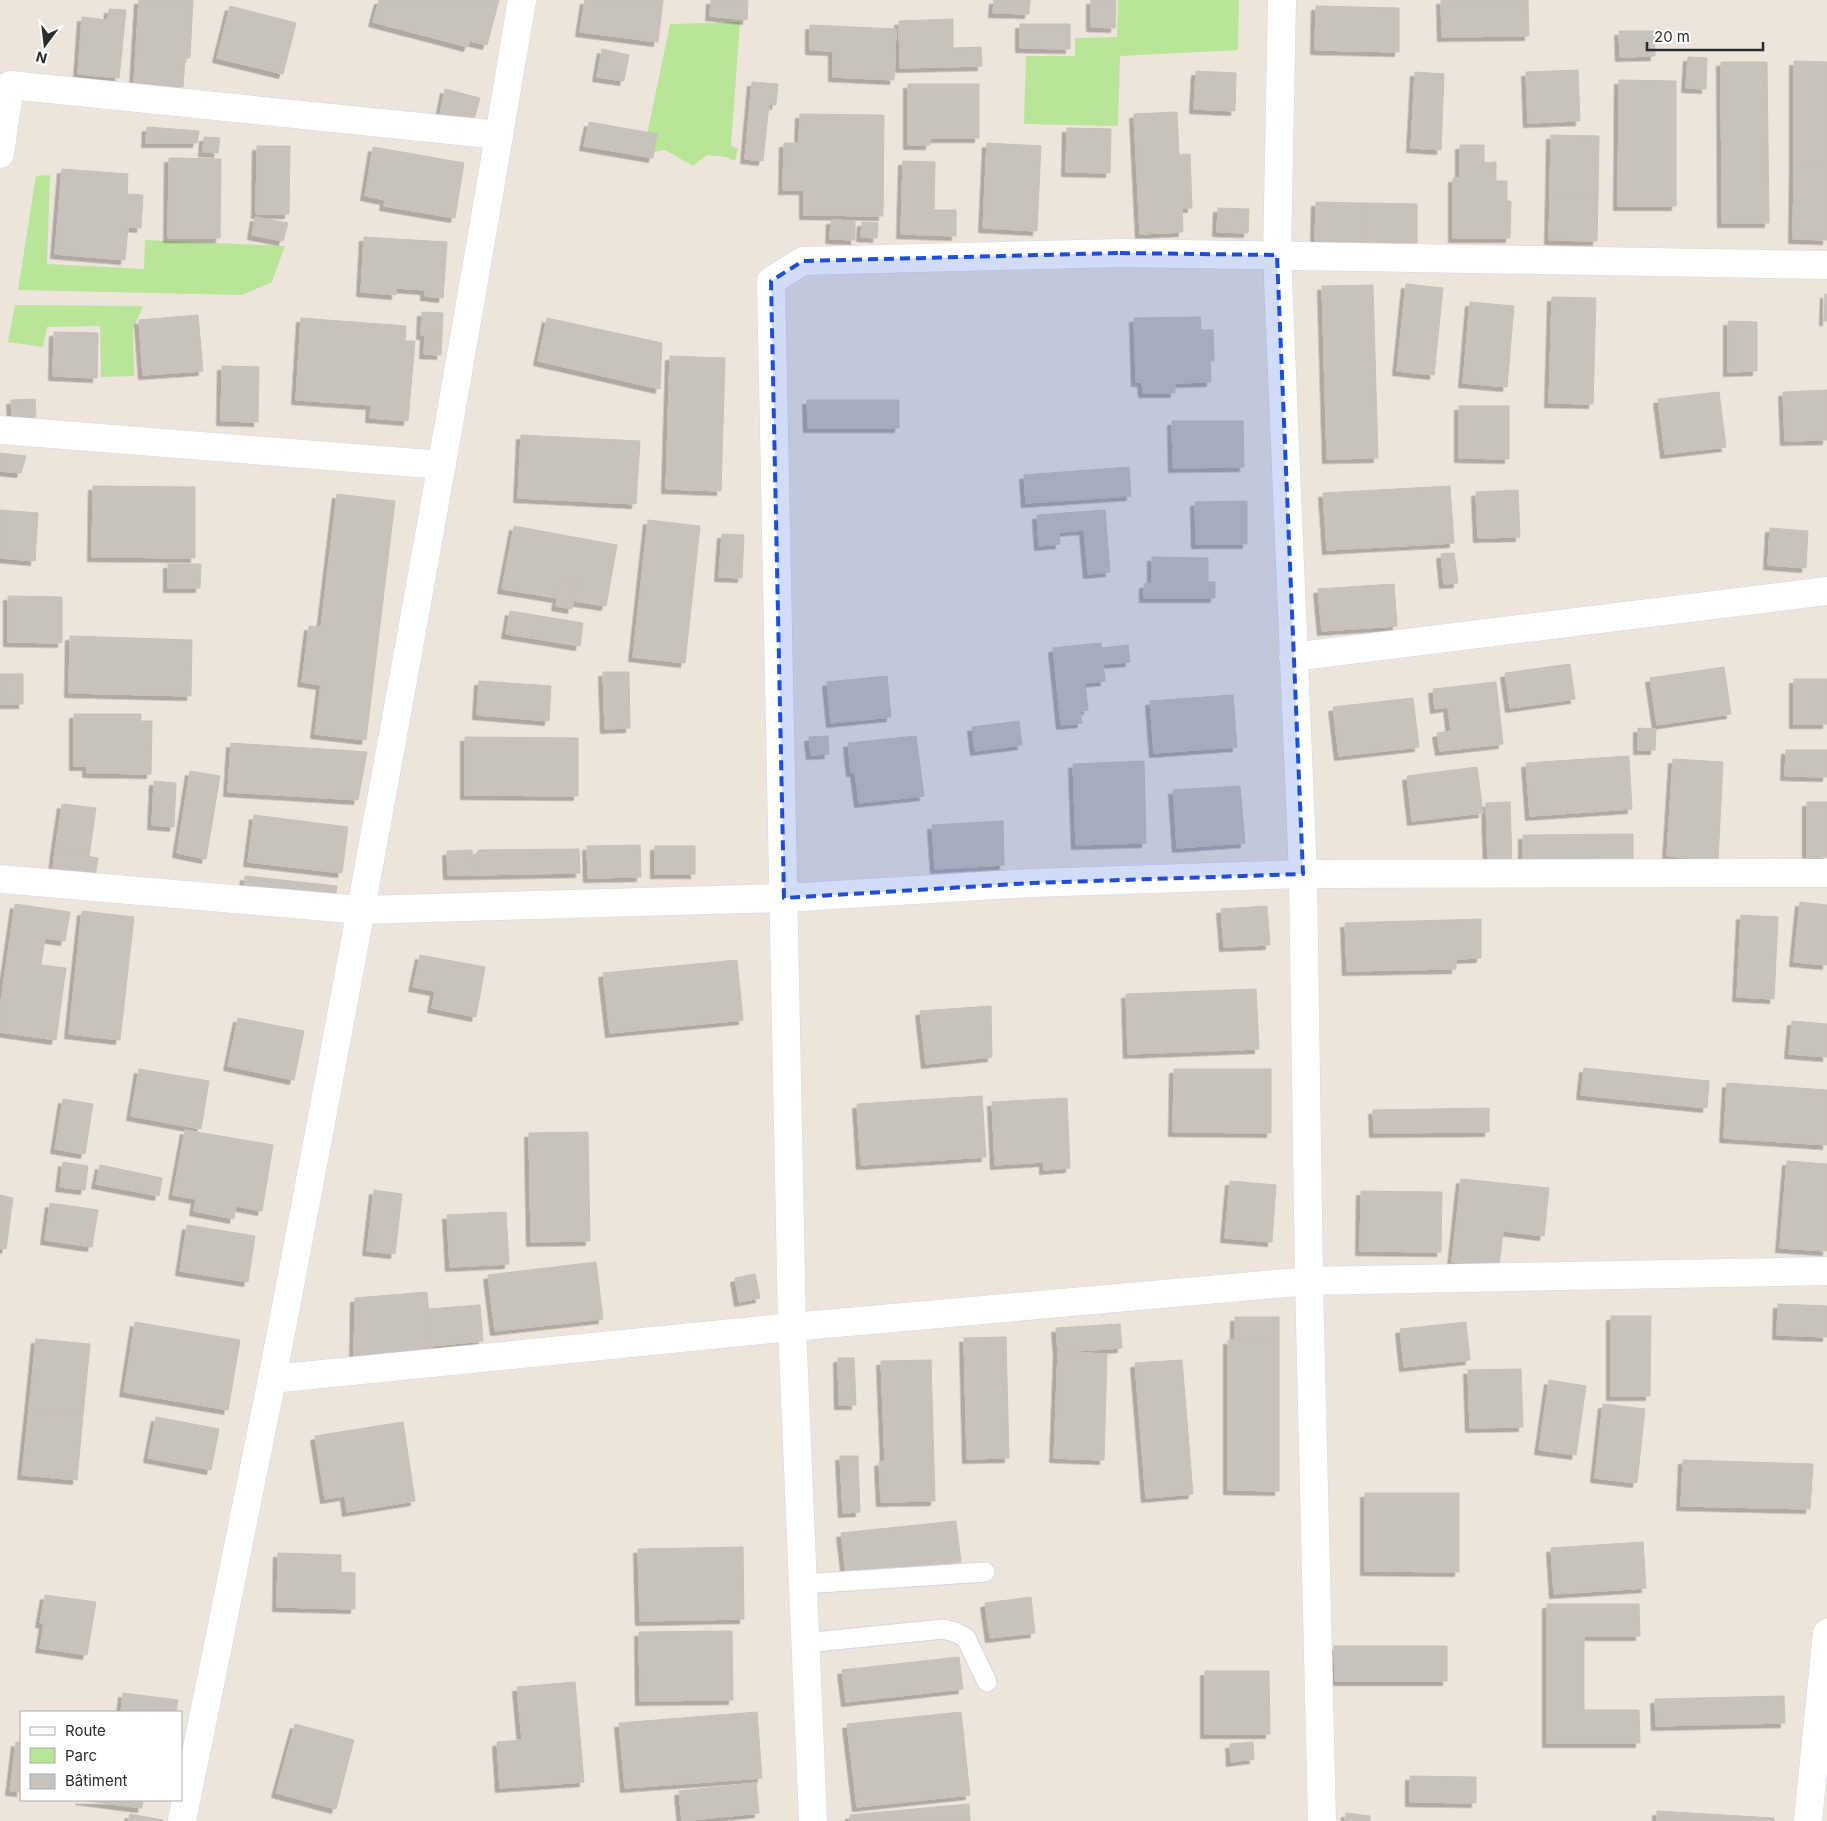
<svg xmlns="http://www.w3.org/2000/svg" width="1827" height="1821" viewBox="0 0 1827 1821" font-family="Inter,sans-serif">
<defs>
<filter id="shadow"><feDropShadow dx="-4.5" dy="4.5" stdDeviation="0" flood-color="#0004"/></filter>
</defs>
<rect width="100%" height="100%" fill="#ede5dc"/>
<!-- green -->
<g fill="#b8e597">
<polygon points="1118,0 1239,0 1238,50 1120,56 1118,126 1024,124 1026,56 1075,56 1075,38 1117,37"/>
<polygon points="740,22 731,146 738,148 735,161 726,157 707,155 693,166 665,150 643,154 670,24"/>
<polygon points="50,175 47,264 144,269 145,240 285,246 272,282 242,295 18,290 36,176"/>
<polygon points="15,305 143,306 133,329 134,376 101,377 100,326 47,327 43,347 8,342"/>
</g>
<!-- building -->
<g fill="#c8c2bc" stroke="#c8c0b6" filter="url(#shadow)">
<polygon points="139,0 193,0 190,58 185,58 183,87 134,83"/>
<polygon points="379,0 499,0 487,45 470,41 468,47 373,22"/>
<polygon points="585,0 663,0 658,42 580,32"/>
<polygon points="711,0 748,0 747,20 710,16"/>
<polygon points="994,0 1030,0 1029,14 993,13"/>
<polygon points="1091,0 1116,0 1115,28 1091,27"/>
<polygon points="1441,0 1528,0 1529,36 1442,37"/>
<polygon points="230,6 296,23 283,74 217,58"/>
<polygon points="1316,6 1399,8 1399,52 1315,50"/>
<polygon points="109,9 126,10 119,78 78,74 82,17 108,20"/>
<polygon points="953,19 953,48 981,47 982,66 900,68 899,21"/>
<polygon points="1020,24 1070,24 1070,49 1020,48"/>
<polygon points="810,25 896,29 894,80 833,77 833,51 810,50"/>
<polygon points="1619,31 1654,31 1655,56 1620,57"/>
<polygon points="602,49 629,55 624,81 597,77"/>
<polygon points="1688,57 1707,58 1706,89 1686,88"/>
<polygon points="1794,61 1827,62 1827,166 1794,165"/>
<polygon points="1721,62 1767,62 1769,223 1722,223"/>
<polygon points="1578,70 1580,121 1528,123 1526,72"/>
<polygon points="1196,71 1236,73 1235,111 1194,109"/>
<polygon points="1415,72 1444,74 1441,150 1411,148"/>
<polygon points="1619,80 1676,81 1676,206 1618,206"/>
<polygon points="752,82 778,84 776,105 769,104 763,161 745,159"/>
<polygon points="908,84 979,84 979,138 930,138 930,145 908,145"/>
<polygon points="445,89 480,98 473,123 440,114"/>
<polygon points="1177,112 1179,155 1190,154 1192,208 1182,208 1183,232 1140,234 1134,114"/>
<polygon points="800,114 884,115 883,216 804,215 804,190 783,190 784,143 799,143"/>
<polygon points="589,122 657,134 653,158 584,146"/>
<polygon points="147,127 199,131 197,143 146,143"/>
<polygon points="1067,128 1111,129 1110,173 1066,172"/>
<polygon points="1551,135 1599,136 1598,195 1550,195"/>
<polygon points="204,137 220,138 218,153 203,152"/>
<polygon points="987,143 1041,146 1037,231 983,228"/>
<polygon points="1460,145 1484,145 1484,163 1496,162 1496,181 1507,181 1507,201 1511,201 1510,238 1453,238 1453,178 1460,178"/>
<polygon points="257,146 290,146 289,214 256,214"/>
<polygon points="373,147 464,163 455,218 384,206 385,200 365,196"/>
<polygon points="169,158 221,159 220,238 168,238"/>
<polygon points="903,161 935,162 934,210 956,210 956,236 901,234"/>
<polygon points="1794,165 1827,166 1827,240 1793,239"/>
<polygon points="62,169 128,174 127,194 143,195 141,228 128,227 125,260 55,254"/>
<polygon points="1550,195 1598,195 1597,241 1549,240"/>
<polygon points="1316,202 1364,203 1363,242 1315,241"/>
<polygon points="1364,203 1417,204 1417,243 1363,242"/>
<polygon points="1218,208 1249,209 1248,233 1217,232"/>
<polygon points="255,217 288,223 283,241 252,235"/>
<polygon points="831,220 855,221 855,240 830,239"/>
<polygon points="862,222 878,223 877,238 861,237"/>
<polygon points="364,237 447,242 443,298 425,296 425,290 396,288 396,295 361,292"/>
<polygon points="1406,284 1443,288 1434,375 1397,371"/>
<polygon points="1373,285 1378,458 1327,459 1322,286"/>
<polygon points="1825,294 1827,294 1827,321 1824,321"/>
<polygon points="1552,297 1596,298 1593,404 1549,403"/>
<polygon points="1470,302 1514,306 1507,387 1463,383"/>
<polygon points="422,312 443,313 442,336 421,335"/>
<polygon points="198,315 203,371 143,375 139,320"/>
<polygon points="1200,317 1201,330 1213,330 1214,361 1210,361 1211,382 1175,383 1175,393 1143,393 1142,382 1136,382 1134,318"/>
<polygon points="301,318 406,326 405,341 415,341 408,421 370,418 371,405 296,400"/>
<polygon points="547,318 662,343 660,389 538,361"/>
<polygon points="1728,321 1757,322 1757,371 1728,372"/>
<polygon points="54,332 98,333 97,378 53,376"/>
<polygon points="425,336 442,336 441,355 424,354"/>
<polygon points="670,356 725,358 721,491 666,489"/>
<polygon points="222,366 259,367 258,422 221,421"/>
<polygon points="1827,390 1827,440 1785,441 1783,392"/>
<polygon points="1719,392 1726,447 1665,454 1658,399"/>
<polygon points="35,399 36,417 12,418 11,400"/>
<polygon points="807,400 899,400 899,428 808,428"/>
<polygon points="1459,406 1509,406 1509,459 1459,458"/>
<polygon points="1172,421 1243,421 1244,467 1173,468"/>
<polygon points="521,435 640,441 636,504 518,498"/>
<polygon points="0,453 26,456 21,473 0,471"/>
<polygon points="1129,467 1131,496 1026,503 1024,475"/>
<polygon points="93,486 195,487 195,558 92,557"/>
<polygon points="1450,486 1454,543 1327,550 1323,493"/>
<polygon points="1518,490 1520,537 1478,538 1476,492"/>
<polygon points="337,494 395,501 366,740 315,734 321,685 302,682 309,626 321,627"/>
<polygon points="1247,501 1247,544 1196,544 1195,502"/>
<polygon points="0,510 38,513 35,561 0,558"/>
<polygon points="1105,510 1110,572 1088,574 1084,530 1059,532 1060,544 1039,546 1037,515"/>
<polygon points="648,520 700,526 685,663 633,657"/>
<polygon points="514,526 617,545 606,606 573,601 577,581 561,578 557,598 502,589"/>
<polygon points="1770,528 1808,531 1806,568 1768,565"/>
<polygon points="722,534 744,535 742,578 719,577"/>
<polygon points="1454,553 1458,583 1444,584 1441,554"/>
<polygon points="1152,557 1208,558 1208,582 1215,582 1215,598 1144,598 1144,584 1152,583"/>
<polygon points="168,564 201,564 200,588 168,588"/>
<polygon points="561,578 577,581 572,609 556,606"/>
<polygon points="1394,584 1397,626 1322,631 1318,589"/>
<polygon points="8,596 62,597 62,643 8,642"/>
<polygon points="510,611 583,623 580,646 506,634"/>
<polygon points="70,636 192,640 191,696 69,693"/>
<polygon points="1101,643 1105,681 1085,683 1088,710 1080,711 1082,723 1061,725 1053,648"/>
<polygon points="1128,645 1130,662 1104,664 1102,648"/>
<polygon points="1570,664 1575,699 1510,708 1505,673"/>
<polygon points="1724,667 1731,714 1657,725 1650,678"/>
<polygon points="603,672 629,672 630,728 605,729"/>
<rect x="0" y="674" width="23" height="30"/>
<polygon points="887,676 891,717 831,723 827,682"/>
<rect x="1794" y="679" width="33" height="45"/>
<polygon points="479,681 551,686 549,721 477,715"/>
<polygon points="1496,682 1503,744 1440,751 1437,733 1451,731 1448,707 1435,709 1433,689"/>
<polygon points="1233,695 1237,747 1154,753 1150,701"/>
<polygon points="1413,698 1419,747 1339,756 1333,707"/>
<polygon points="74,714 141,714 141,721 152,721 151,774 87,773 87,766 74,766"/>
<polygon points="1019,721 1022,745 975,751 972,727"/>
<polygon points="1638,728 1656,729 1655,750 1638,750"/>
<polygon points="828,736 829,754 811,755 809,737"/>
<polygon points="916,736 924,796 859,803 855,772 851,772 848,743"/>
<polygon points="465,737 578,738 578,796 465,795"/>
<polygon points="231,743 367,752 358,800 228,792"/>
<polygon points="1786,750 1827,750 1827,777 1785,776"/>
<polygon points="1629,756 1632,809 1530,816 1526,763"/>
<polygon points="1673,759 1723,762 1718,860 1667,856"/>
<polygon points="1144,761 1146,843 1076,845 1073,764"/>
<polygon points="1477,767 1483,813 1412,821 1407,776"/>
<polygon points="190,771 220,776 206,859 177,853"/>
<polygon points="154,781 176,783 174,827 152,825"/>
<polygon points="1240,786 1245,843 1177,848 1173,790"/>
<polygon points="1510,802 1512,863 1488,864 1486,803"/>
<rect x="1807" y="802" width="20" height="55"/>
<polygon points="62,804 96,808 89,857 55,851"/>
<polygon points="254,815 348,827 342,873 248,862"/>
<polygon points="1003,821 1004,865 935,869 932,825"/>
<polygon points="1633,834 1633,859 1523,861 1523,835"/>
<polygon points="640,845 641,877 588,878 587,846"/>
<rect x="655" y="846" width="40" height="28"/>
<polygon points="579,849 580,873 473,875 472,859 479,850"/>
<polygon points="472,850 473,875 448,875 447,851"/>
<polygon points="55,851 98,858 95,876 53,870"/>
<polygon points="245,876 337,886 335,899 244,889"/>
<polygon points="1800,902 1827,905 1827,965 1794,962"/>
<polygon points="15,904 70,912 65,941 45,938 41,965 66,968 56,1040 0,1032 0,1008"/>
<polygon points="1267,906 1270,945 1224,947 1221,909"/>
<polygon points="82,911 134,917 120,1040 69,1034"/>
<polygon points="1741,915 1778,917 1774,999 1737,997"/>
<polygon points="1481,919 1481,958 1456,959 1456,969 1347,971 1345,923"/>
<polygon points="420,955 485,967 476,1017 432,1008 435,991 413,987"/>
<polygon points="737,960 743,1020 610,1033 603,973"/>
<polygon points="1256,989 1259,1049 1128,1054 1126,994"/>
<polygon points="991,1006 992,1057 926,1064 920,1011"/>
<polygon points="238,1018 304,1031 294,1080 228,1066"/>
<polygon points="1792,1021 1827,1024 1827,1057 1789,1054"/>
<polygon points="1584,1068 1709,1081 1707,1108 1581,1095"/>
<polygon points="139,1069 209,1081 201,1129 131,1116"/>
<polygon points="1174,1069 1271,1069 1271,1133 1173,1132"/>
<polygon points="1727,1083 1827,1090 1827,1145 1724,1138"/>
<polygon points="982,1096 986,1157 861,1165 857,1104"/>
<polygon points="1067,1098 1070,1168 1044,1170 1044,1162 995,1165 992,1102"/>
<polygon points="63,1099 93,1104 85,1154 55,1149"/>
<polygon points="1489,1108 1489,1132 1374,1133 1373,1110"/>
<polygon points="185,1130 273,1145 262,1211 236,1206 234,1219 194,1211 196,1199 173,1195"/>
<polygon points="588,1132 590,1241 531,1242 529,1133"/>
<polygon points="1787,1161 1827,1164 1827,1251 1780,1248"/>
<polygon points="63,1162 88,1166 85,1190 60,1187"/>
<polygon points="100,1165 162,1178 159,1196 96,1184"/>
<polygon points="1461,1179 1549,1188 1544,1236 1503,1231 1499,1267 1452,1262"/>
<polygon points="1230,1181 1276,1185 1272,1242 1225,1238"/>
<polygon points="374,1190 402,1194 395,1254 367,1251"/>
<polygon points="1361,1191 1442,1192 1441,1252 1360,1251"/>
<polygon points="0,1195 13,1198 6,1249 0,1248"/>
<polygon points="50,1203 98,1210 92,1247 45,1240"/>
<polygon points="506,1212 509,1264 450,1267 447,1215"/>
<polygon points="187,1225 255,1236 248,1282 180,1271"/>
<polygon points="596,1262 603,1319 495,1331 488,1275"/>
<polygon points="755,1274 760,1298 739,1302 735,1278"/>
<polygon points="427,1292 432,1351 354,1360 355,1298"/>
<polygon points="1778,1304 1827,1306 1827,1337 1777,1335"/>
<polygon points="480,1305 483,1341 431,1346 428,1309"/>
<polygon points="1611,1316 1651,1316 1650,1396 1611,1396"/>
<rect x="1235" y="1317" width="44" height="24"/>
<polygon points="135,1322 240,1340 228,1410 124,1392"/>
<polygon points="1466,1322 1470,1360 1404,1367 1400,1329"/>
<polygon points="1120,1324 1122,1348 1058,1352 1056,1328"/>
<polygon points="1006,1337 1009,1458 967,1459 964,1338"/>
<polygon points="36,1339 90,1344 83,1415 29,1409"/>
<polygon points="1228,1340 1279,1341 1279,1491 1228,1490"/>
<polygon points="1058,1352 1107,1354 1104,1460 1054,1458"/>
<polygon points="838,1358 854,1358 856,1405 839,1405"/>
<polygon points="931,1360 935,1501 881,1502 879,1462 885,1461 881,1361"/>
<polygon points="1182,1360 1193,1494 1146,1498 1135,1363"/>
<polygon points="1521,1369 1523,1427 1470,1428 1468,1370"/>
<polygon points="1549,1380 1586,1386 1576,1455 1539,1450"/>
<polygon points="1603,1404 1645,1409 1637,1483 1595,1478"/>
<polygon points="29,1409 83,1415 77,1480 22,1475"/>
<polygon points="156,1417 219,1429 211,1470 148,1458"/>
<polygon points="403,1422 415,1501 347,1512 345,1496 325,1499 315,1436"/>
<polygon points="840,1456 858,1456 860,1512 843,1513"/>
<polygon points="1683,1460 1813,1464 1810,1509 1681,1506"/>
<polygon points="1365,1493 1459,1493 1459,1572 1365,1571"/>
<polygon points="956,1521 961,1562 846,1574 841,1533"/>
<polygon points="1643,1542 1646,1588 1554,1594 1551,1548"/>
<polygon points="743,1547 744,1619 640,1621 638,1549"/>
<polygon points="278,1553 341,1555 341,1572 355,1573 355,1609 277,1607"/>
<polygon points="45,1595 96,1602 87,1655 40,1648 44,1624 40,1623"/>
<polygon points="1031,1597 1035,1633 990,1638 985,1603"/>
<polygon points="1547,1604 1639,1604 1640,1636 1584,1636 1584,1710 1639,1710 1640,1743 1547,1743"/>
<polygon points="732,1631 733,1700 640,1701 639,1632"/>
<polygon points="1334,1646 1447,1646 1447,1681 1335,1681"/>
<polygon points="959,1657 963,1689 846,1702 842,1670"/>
<polygon points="1205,1671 1269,1671 1270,1734 1205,1734"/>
<polygon points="575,1682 584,1782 500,1788 497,1742 522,1740 517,1687"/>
<polygon points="123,1693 178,1700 176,1712 121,1712"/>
<polygon points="1784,1696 1785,1723 1656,1726 1655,1699"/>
<polygon points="757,1712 762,1778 625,1788 619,1723"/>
<polygon points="961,1712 970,1795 857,1807 847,1724"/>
<polygon points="295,1724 354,1740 336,1809 276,1793"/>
<polygon points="16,1742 21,1743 21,1792 10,1791"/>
<polygon points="1253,1742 1254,1759 1231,1762 1230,1744"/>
<polygon points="1410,1776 1476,1777 1476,1803 1410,1802"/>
<polygon points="756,1783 759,1813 682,1821 679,1791"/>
<polygon points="80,1800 143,1800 142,1808"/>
<polygon points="969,1804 970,1821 850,1821 850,1815"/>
<polygon points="1657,1811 1774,1818 1774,1821 1657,1821"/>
<polygon points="1346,1813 1370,1816 1370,1821 1345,1821"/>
<polygon points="130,1814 163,1820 163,1821 128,1821"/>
</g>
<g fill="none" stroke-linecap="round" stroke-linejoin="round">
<defs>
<g id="lane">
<polyline points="803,1584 985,1572"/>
<polyline points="805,1643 943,1629 955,1632 966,1638 987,1682"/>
</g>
<g id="street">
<polyline points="1282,0 1277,255 1303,874 1309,1281 1322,1821"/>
<polyline points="0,154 10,85 499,135"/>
<polyline points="0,430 442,465"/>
<polyline points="1293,657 1827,591"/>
<polyline points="0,879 361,910 784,898 1032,883 1303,874 1827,873"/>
<polyline points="272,1379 792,1327 1309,1281 1827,1271"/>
<path d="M 182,1821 C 212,1672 244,1523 273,1374 C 361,917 445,459 522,0"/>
<polyline points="813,1821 792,1327 771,281 803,261 1120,253 1827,265"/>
<polyline points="1808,1821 1827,1633"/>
</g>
</defs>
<!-- lane casing -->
<use href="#lane" stroke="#d2d6e4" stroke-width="21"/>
<!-- street casing -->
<use href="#street" stroke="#d2d6e4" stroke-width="29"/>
<!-- lane -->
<use href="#lane" stroke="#fff" stroke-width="19"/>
<!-- street -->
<use href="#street" stroke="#fff" stroke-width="28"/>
</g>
<!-- marked area -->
<path fill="#1d4ed8" fill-opacity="0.2" stroke="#1d4ed8" stroke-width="4" stroke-dasharray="10 6" stroke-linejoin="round" d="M 1120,253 L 1277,255 L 1303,874 L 1032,883 L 784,898 L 771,281 L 803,261 Z"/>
<!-- legend -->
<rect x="20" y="1711" width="162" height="90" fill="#ffffff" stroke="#aaaaaa"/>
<rect x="30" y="1727" width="25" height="8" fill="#ffffff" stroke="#aaaaaa"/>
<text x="65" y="1736" font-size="15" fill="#2b2b2b">Route</text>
<rect x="30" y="1748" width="25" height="15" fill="#b8e597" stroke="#aaaaaa"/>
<text x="65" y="1761" font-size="15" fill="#2b2b2b">Parc</text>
<rect x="30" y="1774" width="25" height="15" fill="#c8c2bc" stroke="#aaaaaa"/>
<text x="65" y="1786" font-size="15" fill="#2b2b2b">Bâtiment</text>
<!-- north arrow -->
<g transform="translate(45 45) rotate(195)" stroke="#ffffff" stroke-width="4" paint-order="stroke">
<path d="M0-4L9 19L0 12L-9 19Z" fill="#2b2b2b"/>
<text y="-8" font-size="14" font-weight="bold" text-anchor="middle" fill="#2b2b2b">N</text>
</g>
<!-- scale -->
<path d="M1647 42v8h116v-8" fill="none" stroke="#2b2b2b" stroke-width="2.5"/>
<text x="1654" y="42" font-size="15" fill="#2b2b2b" stroke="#ffffff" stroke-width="4" paint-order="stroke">20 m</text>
</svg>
